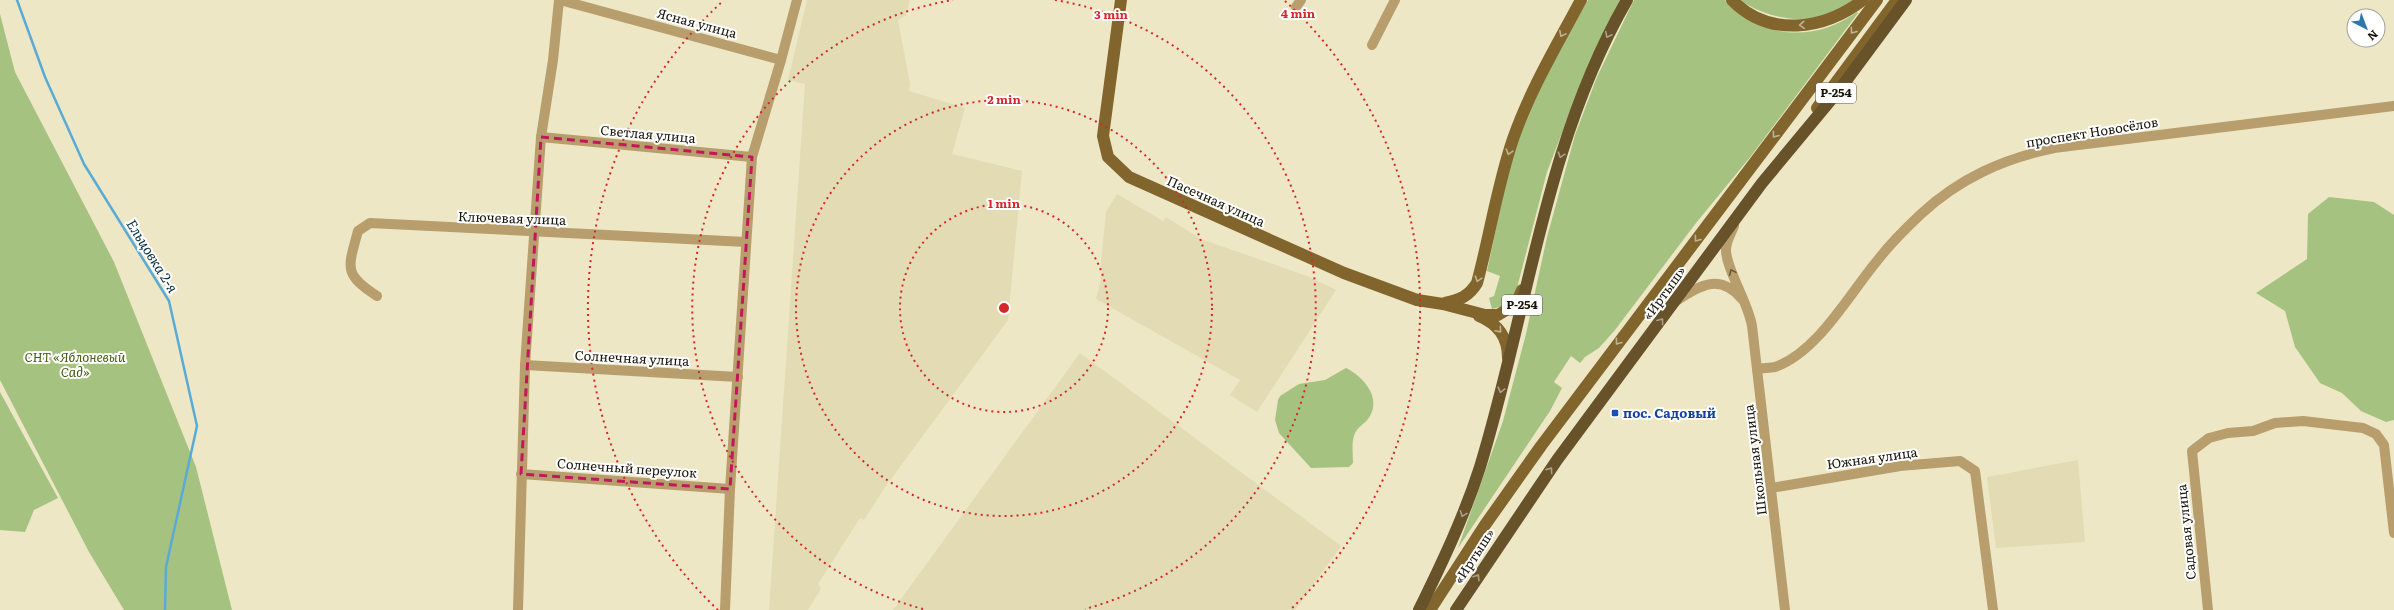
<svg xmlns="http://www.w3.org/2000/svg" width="2394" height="610" viewBox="0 0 2394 610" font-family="Literata,serif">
<rect width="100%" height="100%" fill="#ede7c6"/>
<!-- built -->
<g fill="#e2dbb3">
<polygon points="807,0 910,0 906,15 898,20 910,84 909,91 965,108 952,154 1022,171 1008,320 883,490 864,520 860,518 818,584 821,589 808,610 769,610 805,84 788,80"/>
<polygon points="1117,194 1163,221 1166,217 1201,239 1307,276 1336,290 1257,412 1230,395 1240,380 1096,299 1101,280 1101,262 1106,212"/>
<polygon points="1080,353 1341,546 1295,610 893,610"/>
<polygon points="2078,460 2085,542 1996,548 1987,477"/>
</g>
<!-- green -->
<g fill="#a6c281">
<path d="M 1588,0 L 1620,0 L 1584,75 L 1547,172 L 1516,292 C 1511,302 1503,307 1492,309 L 1489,298 L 1494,296 L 1500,276 L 1487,271 C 1497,227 1504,181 1519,138 C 1536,90 1563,45 1588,0 Z"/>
<path d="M 1634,0 L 1725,0 C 1762,39 1814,43 1857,12 L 1858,13 L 1751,156 L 1696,223 L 1615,330 L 1599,348 L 1585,357 L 1580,363 L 1571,356 L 1554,382 L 1562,388 L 1550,411 L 1458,548 L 1503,421 L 1526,334 L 1547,237 L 1575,135 L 1597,77 Z"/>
<path d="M 1740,0 L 1855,0 C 1821,28 1774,23 1740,0 Z"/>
<polygon points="0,14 15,72 114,262 196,467 232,610 124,610 89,552 0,380"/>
<polygon points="2329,197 2374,202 2394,215 2394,420 2386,422 2361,411 2342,393 2320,383 2295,347 2285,311 2256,293 2307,259 2308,214"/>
<path d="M 1346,368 C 1364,377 1383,399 1368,419 C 1364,424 1358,427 1355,433 C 1351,442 1353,453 1353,463 L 1349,467 L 1311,468 L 1279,433 L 1275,420 L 1278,400 L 1280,396 L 1299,384 L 1325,380 Z"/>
<polygon points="0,392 58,498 34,510 25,532 0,530"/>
</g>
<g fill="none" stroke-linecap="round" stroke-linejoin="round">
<!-- stream -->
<polyline stroke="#59abd6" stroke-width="2.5" points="17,0 45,77 84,164 169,301 197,426 166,567 165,610"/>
<!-- minor -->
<g stroke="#b89e6d" stroke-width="10">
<polyline points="560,0 781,60"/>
<polyline points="1296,7 1301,0"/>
<polyline points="1372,45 1395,0"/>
<polyline points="541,137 752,157"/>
<path d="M 1734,226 C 1731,234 1726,241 1726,250 C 1726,269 1748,302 1752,326 L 1785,610"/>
<path d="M 377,296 C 343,274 348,268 358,231 L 370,223 L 746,242"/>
<path d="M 1676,301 C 1700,285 1720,273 1742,299"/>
<polyline points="525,365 738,377"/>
<path d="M 1757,369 C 1762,368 1769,368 1775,367 C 1817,353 1850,293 1877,261 C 1890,244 1905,229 1921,214 C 1960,178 2003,159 2054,148 L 2394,106"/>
<polyline points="521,474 730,489"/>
<polyline points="1771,488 1900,466 1960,461 1975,471 1993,610"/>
<polyline points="518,610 525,365 541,137 553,60 559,0"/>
<polyline points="725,610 730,489 752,157 781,60 797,0"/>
<polyline points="2208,610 2192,451 2209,438 2228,433 2253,431 2275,423 2303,421 2363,428 2376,434 2384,445 2394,533"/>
</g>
<!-- major -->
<g stroke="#81652c" stroke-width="12">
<polyline points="1121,0 1103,136 1108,157 1129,177 1344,273 1417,300 1443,304 1485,315 1498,315 1516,304 1522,290"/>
<path d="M 1732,0 C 1769,38 1824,30 1863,0"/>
<polyline points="1817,108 1897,0"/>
<path d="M 1445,303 C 1460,300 1469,296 1477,283 C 1490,235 1497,186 1513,139 C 1530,90 1557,45 1581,0"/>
<path d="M 1479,316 C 1498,324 1508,337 1508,358"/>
<polyline points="1430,610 1485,525 1541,446 1877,0"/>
</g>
<!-- highway -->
<g stroke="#675229" stroke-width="12">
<path d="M 1419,610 C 1442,563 1464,517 1480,467 C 1528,311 1544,144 1627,0"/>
<polyline points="1456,610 1557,460 1762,183 1840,89 1906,0"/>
</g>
</g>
<!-- one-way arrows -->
<defs><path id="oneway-chevron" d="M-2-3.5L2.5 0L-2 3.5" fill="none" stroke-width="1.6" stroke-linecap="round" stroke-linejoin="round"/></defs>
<g stroke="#c0b296">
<use href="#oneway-chevron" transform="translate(1802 25) rotate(176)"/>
<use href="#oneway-chevron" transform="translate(1853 31) rotate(127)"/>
<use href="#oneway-chevron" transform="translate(1562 34) rotate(118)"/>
<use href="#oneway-chevron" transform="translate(1775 135) rotate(127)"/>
<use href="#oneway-chevron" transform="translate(1509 152) rotate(107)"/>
<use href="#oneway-chevron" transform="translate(1697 239) rotate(127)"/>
<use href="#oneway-chevron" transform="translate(1478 279) rotate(108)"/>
<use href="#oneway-chevron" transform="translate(1499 330) rotate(49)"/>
<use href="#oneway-chevron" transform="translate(1618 342) rotate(127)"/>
</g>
<g stroke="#aba089">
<use href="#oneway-chevron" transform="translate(1608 35) rotate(117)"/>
<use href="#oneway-chevron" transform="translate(1561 155) rotate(108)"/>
<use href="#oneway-chevron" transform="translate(1661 321) rotate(-53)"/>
<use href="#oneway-chevron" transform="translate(1501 390) rotate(105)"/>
<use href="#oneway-chevron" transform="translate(1550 470) rotate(-55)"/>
<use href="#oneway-chevron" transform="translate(1463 514) rotate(111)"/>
<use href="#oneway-chevron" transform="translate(1477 577) rotate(-57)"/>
</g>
<use stroke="#685a3b" href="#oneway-chevron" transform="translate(1732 272) rotate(-114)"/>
<!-- marked area -->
<path fill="none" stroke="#c2185b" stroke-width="3" stroke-dasharray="8 5" stroke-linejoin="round" d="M 541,137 L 752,157 L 730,489 L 521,474 Z"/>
<!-- distance rings -->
<g fill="none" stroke="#d62828" stroke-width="2" stroke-dasharray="2 4">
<circle cx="1004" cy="308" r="104"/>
<circle cx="1004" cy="308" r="208"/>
<path d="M923 609A312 312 0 0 1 953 0M1055 0A312 312 0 0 1 1085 609"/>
<path d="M718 610A416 416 0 0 1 723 1M1285 1A416 416 0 0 1 1290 610"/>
</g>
<!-- markers -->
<rect fill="#1a4fb4" stroke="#fff" stroke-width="1.5" x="1611" y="409" width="8" height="8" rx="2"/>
<g text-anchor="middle" stroke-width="4" stroke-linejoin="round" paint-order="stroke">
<!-- shield labels -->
<g fill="#fff" stroke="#5d5b53" stroke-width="1">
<rect x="1816" y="83" width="40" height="20" rx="3"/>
<rect x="1502" y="295" width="40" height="20" rx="3"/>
</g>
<g font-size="12" font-weight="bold" fill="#171509">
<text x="1836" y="97">Р-254</text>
<text x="1522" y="309">Р-254</text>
</g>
<!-- street labels -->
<g font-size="13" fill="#171509" stroke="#fff">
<text transform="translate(697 23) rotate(15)" y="5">Ясная улица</text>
<text transform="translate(2092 132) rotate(-9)" y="5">проспект Новосёлов</text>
<text transform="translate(648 134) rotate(5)" y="5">Светлая улица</text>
<text transform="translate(1216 201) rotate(24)" y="5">Пасечная улица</text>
<text transform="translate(512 218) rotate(2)" y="5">Ключевая улица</text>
<text transform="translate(1664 293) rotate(-54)" y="5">«Иртыш»</text>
<text transform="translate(632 358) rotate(3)" y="5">Солнечная улица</text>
<text transform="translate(1872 458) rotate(-8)" y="5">Южная улица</text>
<text transform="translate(1755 460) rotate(-97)" y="5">Школьная улица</text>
<text transform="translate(627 468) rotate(4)" y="5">Солнечный переулок</text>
<text transform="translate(2186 532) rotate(-96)" y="5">Садовая улица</text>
<text transform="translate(1474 556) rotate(-57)" y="5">«Иртыш»</text>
</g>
<!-- park labels -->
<g font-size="13" font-style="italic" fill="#435d0f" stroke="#fff">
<text x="75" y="362">СНТ «Яблоневый<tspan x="75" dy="15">Сад»</tspan></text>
</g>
<!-- transit labels -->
<g font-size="13" font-weight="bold" fill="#164399" stroke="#fff" text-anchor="start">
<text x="1623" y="418">пос. Садовый</text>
</g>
<!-- water labels -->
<g font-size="14" font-style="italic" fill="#072e40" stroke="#fff">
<text transform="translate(152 256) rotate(58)" y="5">Ельцовка 2-я</text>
</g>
</g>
<circle cx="1004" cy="308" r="6" fill="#d62828" stroke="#fff" stroke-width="2"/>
<g font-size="12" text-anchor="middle" font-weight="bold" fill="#d62828" stroke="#fff" stroke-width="4" stroke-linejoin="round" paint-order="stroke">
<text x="1298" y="18">4 min</text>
<text x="1111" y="19">3 min</text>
<text x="1004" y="104">2 min</text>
<text x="1004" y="208">1 min</text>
</g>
<!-- north arrow -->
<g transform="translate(2366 28) rotate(138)"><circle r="19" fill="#ffffff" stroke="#a2a19d"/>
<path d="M0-3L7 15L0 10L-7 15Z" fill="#2d79ac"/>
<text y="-6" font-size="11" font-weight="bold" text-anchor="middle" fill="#171509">N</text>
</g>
</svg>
